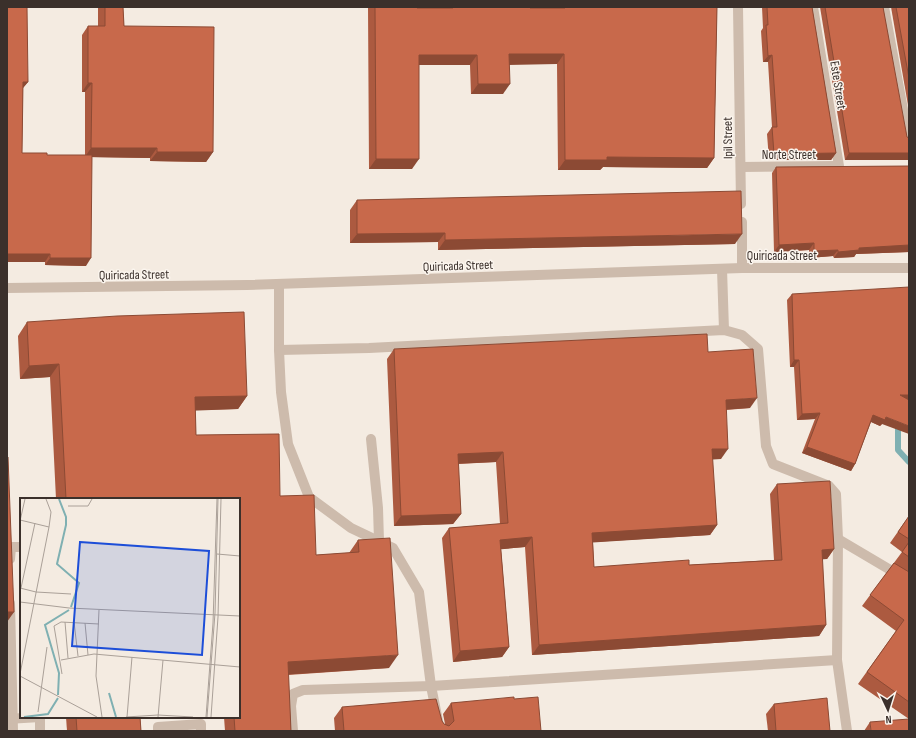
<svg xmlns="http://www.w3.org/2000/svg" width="916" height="738" viewBox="0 0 916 738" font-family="'Sofia Sans Condensed',sans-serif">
<rect width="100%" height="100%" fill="#f4ebe1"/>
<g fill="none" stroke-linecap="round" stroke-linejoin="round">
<!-- stream -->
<polyline stroke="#7fb0b2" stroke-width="6" points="898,421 898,450 909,462"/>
<!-- minor -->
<g stroke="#cdbbac" stroke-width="10">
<polyline points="738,7 741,204"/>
<polyline points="813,7 839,166"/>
<polyline points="884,7 909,142"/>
<polyline points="741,167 835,166"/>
<polyline points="742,222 742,268"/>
<polyline points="722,269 724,330"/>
<polyline points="279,284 279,350 281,392 288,444 309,497 351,528 393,548 419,592 431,686 440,731"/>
<polyline points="7,288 247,285 742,268 909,268"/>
<polyline points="279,350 369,348 724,330 742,335 758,349 766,446 773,464 829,486 836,494 838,539 837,660 847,731"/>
<polyline points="371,439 378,508 379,541"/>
<polyline points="838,539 909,581"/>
<polyline points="10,559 11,547 21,547"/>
<polyline points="10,603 13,731"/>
<polyline points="40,717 40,731"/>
<polyline points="7,719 40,717"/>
<polyline points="158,731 158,727 201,724 201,731"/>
<polyline points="293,731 291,706 293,694 303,690 431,686 837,660"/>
</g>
</g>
<!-- wall -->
<g fill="#ac5a40">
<polygon points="7,7 28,82 23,88 22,153 47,155 85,155 85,92 82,92 82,35 88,26 98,26 98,7 123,7 124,26 213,152 206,162 150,161 150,158 92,157 86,266 45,265 45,262 7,262"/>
<polygon points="368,7 417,7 417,8 446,8 446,7 530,7 530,8 558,8 558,7 717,7 714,158 707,168 603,167 600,170 558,170 557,64 509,64 503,94 471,94 470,65 419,65 412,169 369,169"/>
<polygon points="762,7 812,7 836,153 831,160 769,160 767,134 772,127 768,62 763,62 761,31 763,28"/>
<polygon points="820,7 883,7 909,160 845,160"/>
<polygon points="891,7 909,7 909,111"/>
<polygon points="909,166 909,252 856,254 854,257 834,258 833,256 809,258 809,250 774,252 772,173 776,167"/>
<polygon points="357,200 735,244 438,250 438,242 350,243 350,210"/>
<polygon points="792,294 882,424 880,426 871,422 855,464 851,471 802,453 815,419 797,420 794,367 790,367 787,300"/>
<polygon points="27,322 247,396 238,409 195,410 196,435 280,496 316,555 349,553 358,540 389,668 288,675 291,731 225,731 224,717 239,717 239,499 56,499 50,377 20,379 18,336"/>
<polygon points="394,349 708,352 750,408 726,410 721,459 712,459 717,525 710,535 593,542 594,567 689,565 774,560 770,494 777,484 834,549 827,559 822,559 826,625 819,636 532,655 525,547 501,549 509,647 502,657 453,662 442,538 449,528 500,524 496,462 458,464 461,514 453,524 394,526 387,359"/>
<polygon points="909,516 909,719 858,684 896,631 862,606 902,552 890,543"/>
<polygon points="514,699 541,731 335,731 334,718 342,707 442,721 444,724 445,724 443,714 451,703"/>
<polygon points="774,704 830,731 768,731 766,714"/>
<polygon points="66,717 140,717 141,731 67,731"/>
<polygon points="870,722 871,731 864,731"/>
</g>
<!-- shaded-wall -->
<g fill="#8c4a34">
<polygon points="509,54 564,54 557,64 502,65"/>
<polygon points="419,55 477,55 470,65 412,65"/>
<polygon points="772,55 768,62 763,62 768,56"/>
<polygon points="23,82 28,82 22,89"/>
<polygon points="88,83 92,83 85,92 82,92"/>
<polygon points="478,84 510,84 503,94 471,94"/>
<polygon points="91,148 157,148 150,158 85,157"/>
<polygon points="157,152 213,152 206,162 150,161"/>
<polygon points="836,153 831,160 769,160 774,154"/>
<polygon points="849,153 909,153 909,160 845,160"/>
<polygon points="607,157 714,158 707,168 603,167 600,170 558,170 565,160"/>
<polygon points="376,159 419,159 412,169 369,169"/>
<polygon points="445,233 438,242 350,243 357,234"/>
<polygon points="742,234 735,244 438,250 445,240"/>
<polygon points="814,243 809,250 774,252 779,245"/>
<polygon points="909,245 909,252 856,254 854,257 834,258 838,252 859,248"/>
<polygon points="838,250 833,256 809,258 814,251"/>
<polygon points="7,254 50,254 45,262 7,262"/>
<polygon points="50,258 91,258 86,266 45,265"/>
<polygon points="794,360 799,360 794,367 790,367"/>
<polygon points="59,364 50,377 20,379 29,366"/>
<polygon points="900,395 909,395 909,401"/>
<polygon points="247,396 238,409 185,411 195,397"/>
<polygon points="757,398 750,408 719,410 726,400"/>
<polygon points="820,413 815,419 797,420 802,414"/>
<polygon points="873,415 886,417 909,426 909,434 882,424 880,426 869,421"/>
<polygon points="807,447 855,464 851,471 802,453"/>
<polygon points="712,449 728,449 721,459 705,460"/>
<polygon points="503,452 496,462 451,464 458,454"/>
<polygon points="461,514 453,524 394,526 401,516"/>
<polygon points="717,525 710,535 585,543 592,533"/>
<polygon points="532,537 525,547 493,550 500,540"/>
<polygon points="834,549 827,559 814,560 822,550"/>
<polygon points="7,612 14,612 7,622"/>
<polygon points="826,625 819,636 532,655 539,645"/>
<polygon points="509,647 502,657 453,662 460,651"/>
<polygon points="398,655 389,668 279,675 288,662"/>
</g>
<!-- building -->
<g fill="#c8694b" stroke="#8c4a34">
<polygon points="7,7 27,7 28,82 23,82 22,153 47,153 47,155 92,155 91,258 50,258 50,254 7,254"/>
<polygon points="105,7 123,7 124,26 214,27 213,152 157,152 157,148 91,148 92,83 88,83 88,26 105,26"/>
<polygon points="375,7 417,7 417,8 453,8 453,7 530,7 530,8 565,8 565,7 717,7 714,158 607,157 607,160 565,160 564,54 509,54 510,84 478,84 477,55 419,55 419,159 376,159"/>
<polygon points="767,7 812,7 836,153 774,154 772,127 777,127 772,55 768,56 766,25 768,25"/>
<polygon points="825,7 883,7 907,137 909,138 909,153 849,153"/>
<polygon points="896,7 909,7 909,78"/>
<polygon points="909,166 909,245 859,248 859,250 838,252 838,250 814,251 814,243 779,245 776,167"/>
<polygon points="741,191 742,234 445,240 445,233 357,234 357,200"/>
<polygon points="909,287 909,395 900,395 909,400 909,426 886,417 885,420 873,415 855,464 807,447 820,413 802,414 799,360 794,360 792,294"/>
<polygon points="244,312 247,396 195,397 196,435 279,434 280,496 314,495 316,555 359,552 358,540 390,538 398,655 288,662 291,731 235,731 234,717 239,717 239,499 66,499 59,364 29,366 27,322 117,316"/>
<polygon points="707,334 708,352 753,349 757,398 726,400 728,449 712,449 717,525 592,533 594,567 689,560 689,565 782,560 777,484 830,481 834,549 822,550 826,625 539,645 532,537 500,540 509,647 460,651 449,528 508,523 503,452 458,454 461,514 401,516 394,349"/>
<polygon points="7,457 8,457 14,612 7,612"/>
<polygon points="909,516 909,539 898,532"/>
<polygon points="909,542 909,557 902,552"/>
<polygon points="894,563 909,572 909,702 867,672 904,620 870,595"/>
<polygon points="514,697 514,699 538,697 541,731 344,731 342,707 436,699 442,721 444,724 449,726 454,721 451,703"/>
<polygon points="827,698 830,731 776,731 774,704"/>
<polygon points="76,717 140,717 141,731 77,731"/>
<polygon points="909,719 909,731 871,731 870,722"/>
</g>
<g text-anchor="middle" stroke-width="3" stroke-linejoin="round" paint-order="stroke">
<!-- street labels -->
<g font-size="13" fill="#3b302b" stroke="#fbf5ee">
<text transform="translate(839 85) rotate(81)" y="5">Este Street</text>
<text transform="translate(727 138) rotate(-91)" y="5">Ipil Street</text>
<text x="789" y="159">Norte Street</text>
<text x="782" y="260">Quiricada Street</text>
<text transform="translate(458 265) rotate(-2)" y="5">Quiricada Street</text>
<text transform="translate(134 274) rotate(-1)" y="5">Quiricada Street</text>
</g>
</g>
<!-- overview -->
<g transform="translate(20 498)">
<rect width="220" height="220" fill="#f4ebe1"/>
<path fill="none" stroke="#7fb0b2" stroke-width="2" d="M 39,1 L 46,19 L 46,27 L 37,66 L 59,85 L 51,109M 89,195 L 96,219M 38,197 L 39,175 L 25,127 L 49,112M 4,219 L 28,216 L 38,200"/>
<path fill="none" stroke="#aaa098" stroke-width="1" d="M 48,8 L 68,8 L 72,1M 0,22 L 29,29M 0,23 L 5,1M 197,56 L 220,58M 0,90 L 16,94 L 51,96M 1,90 L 15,25M 0,104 L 49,110 L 220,118M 79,112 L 76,178 L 82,219M 45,124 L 48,160M 54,124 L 58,158M 65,125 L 68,157M 41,162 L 74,156 L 220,169M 0,176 L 29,29 L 31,14 L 26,1M 42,176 L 34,128 L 41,124 L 79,126M 0,178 L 77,219M 18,214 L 27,149M 106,219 L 138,217 L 173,219M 107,219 L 112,159M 138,219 L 143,162M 186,219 L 193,125 L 197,1M 187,219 L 195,115 L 198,1M 191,219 L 198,119 L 201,1"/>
<path fill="#1d4ed8" fill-opacity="0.15" stroke="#1d4ed8" stroke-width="2" d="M 60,44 L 189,53 L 182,157 L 52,148 Z"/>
<rect width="220" height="220" fill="none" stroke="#3b302b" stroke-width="2"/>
</g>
<!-- border -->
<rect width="916" height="738" fill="none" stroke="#3b302b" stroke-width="16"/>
<!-- north arrow -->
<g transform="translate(888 710) rotate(176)" stroke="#fbf5ee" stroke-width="3" paint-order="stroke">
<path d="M0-3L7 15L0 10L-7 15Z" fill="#3b302b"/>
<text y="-6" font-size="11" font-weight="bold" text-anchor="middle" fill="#3b302b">N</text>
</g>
</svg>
